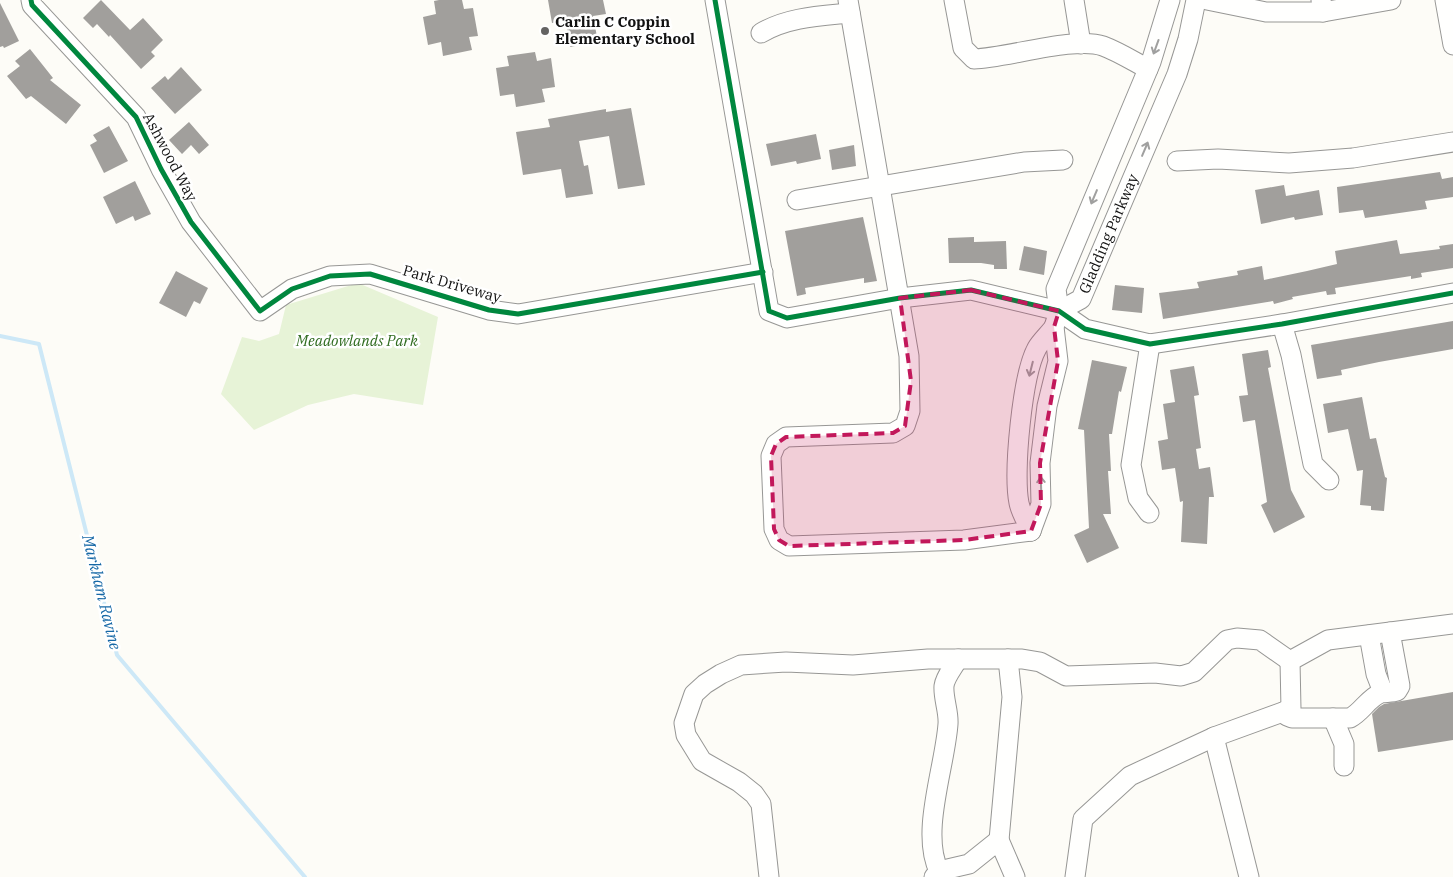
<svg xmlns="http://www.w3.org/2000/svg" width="1453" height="877" viewBox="0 0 1453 877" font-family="'IBM Plex Serif',serif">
<rect width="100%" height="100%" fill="#fdfcf7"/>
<!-- green -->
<polygon fill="#e7f3d7" points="358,283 438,317 423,405 354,394 308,405 254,430 221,394 242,337 259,341 279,334 286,305"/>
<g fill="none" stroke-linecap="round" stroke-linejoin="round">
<!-- stream -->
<polyline stroke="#cde8f7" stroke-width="4" points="0,336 39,344 117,655 305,877"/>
</g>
<!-- building -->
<g fill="#a19f9c">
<polygon points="101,0 130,30 143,18 163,40 151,52 155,56 141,69 110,35 109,37 97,24 93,28 83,18"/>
<polygon points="439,0 462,0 464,9 473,8 478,36 469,37 472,50 443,56 441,42 428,45 423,17 436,14 434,1"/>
<polygon points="548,0 603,0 606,14 593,16 598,42 570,47 566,21 552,23"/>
<polygon points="0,3 19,41 4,48 3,46 0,47"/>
<polygon points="30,49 53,78 50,80 81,105 66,124 31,96 26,99 7,76 20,66 15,61"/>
<polygon points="535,52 537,61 551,58 555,87 542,89 545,102 516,107 514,94 500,96 496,68 509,66 507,56"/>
<polygon points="181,67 202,90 175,114 151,88 165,76 168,80"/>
<polygon points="631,108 645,185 618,189 609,136 579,141 584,166 588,165 593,194 566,198 561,169 523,175 516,132 550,127 548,119 606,109 606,112"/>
<polygon points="189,122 209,145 199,154 191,145 182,154 169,140"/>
<polygon points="109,126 128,161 104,173 90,145 97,141 93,135"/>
<polygon points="816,134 821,159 797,164 796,161 771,166 766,144"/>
<polygon points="854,145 856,166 832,170 829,150"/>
<polygon points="1440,172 1442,179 1453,177 1453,197 1425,201 1427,209 1365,218 1363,210 1339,213 1337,187"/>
<polygon points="135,181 151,214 135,221 133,216 116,224 103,197"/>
<polygon points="1284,185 1286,196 1319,190 1323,215 1295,220 1294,217 1261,224 1255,190"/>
<polygon points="863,217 877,281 864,283 864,278 805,288 806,294 797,296 785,231"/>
<polygon points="974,237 974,242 1006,241 1007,269 994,269 994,265 981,263 949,263 948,238"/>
<polygon points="1397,240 1400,254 1440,249 1439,246 1453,244 1453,268 1421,273 1422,277 1411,279 1411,276 1335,288 1336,294 1327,295 1326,291 1292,297 1293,299 1274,304 1273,301 1163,319 1159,293 1199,288 1197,282 1238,275 1237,271 1262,266 1264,280 1307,271 1337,264 1335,251"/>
<polygon points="1024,246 1047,251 1044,275 1019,270"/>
<polygon points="176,271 208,288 200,304 194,301 186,317 159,303"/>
<polygon points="1115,285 1144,288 1142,313 1112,310"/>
<polygon points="1453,321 1453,349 1379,362 1341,370 1342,375 1317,379 1311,345"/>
<polygon points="1268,350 1271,367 1268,368 1291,490 1305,517 1274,533 1261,505 1267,502 1255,420 1243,422 1239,396 1248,395 1242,354"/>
<polygon points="1092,360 1127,367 1121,392 1119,391 1112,434 1109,434 1111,471 1108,471 1111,514 1103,514 1119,548 1087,563 1074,535 1089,528 1084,430 1078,429"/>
<polygon points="1194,366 1199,395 1194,396 1201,448 1196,449 1199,469 1210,467 1214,497 1209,497 1207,544 1181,542 1183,501 1180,502 1175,468 1162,470 1158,441 1168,439 1163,404 1175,402 1170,370"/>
<polygon points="1362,397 1370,439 1376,438 1385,477 1387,478 1384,511 1371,510 1371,506 1360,505 1363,470 1357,471 1348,429 1328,433 1323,404"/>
<polygon points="1453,692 1453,740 1378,752 1372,714 1379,707 1384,704"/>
</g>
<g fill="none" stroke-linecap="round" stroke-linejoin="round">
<defs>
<g id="minor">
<polyline points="31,0 32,5 136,117 161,169 191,222 260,311 292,289 330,276 370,274 489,310 518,314 763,272"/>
<polyline points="715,0 769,311 787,318 900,298 971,290 1059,311 1085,329 1150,344 1282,324 1453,293"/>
<polyline points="848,0 909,356 910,411 905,426 893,433 786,437 776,444 771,456 774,529 779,540 789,546 964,540 1031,531"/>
<path d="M 954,0 L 963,48 L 974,59 C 1007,58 1075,36 1103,46 C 1119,52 1133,61 1148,69"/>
<polyline points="1074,0 1081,44"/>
<polyline points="1207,0 1266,12 1323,12"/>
<polyline points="1321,0 1323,12 1391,0"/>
<polyline points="1445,0 1453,45"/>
<path d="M 761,33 C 788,17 820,16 850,13"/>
<polyline points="1177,161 1218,159 1289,163 1353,158 1453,142"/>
<polyline points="797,200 1024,162 1063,160"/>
<path id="s1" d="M 1059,311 L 1081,299 L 1177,74 L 1188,39 L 1196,0"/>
<polyline points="1282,324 1291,355 1313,464 1329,480"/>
<polyline points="1149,513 1138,498 1131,465 1150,344"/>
<polyline points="1031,531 1041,504 1040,463 1047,406 1058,361 1054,327 1059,311 1056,289 1151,62 1170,0"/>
<path d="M 1031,531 C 1027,522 1021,513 1019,503 C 1013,473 1022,375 1037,348 C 1041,341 1049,334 1054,327"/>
<polyline points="1369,635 1376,674 1383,692"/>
<path d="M 1285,711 L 1287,716 L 1292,718 L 1350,718 C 1362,712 1368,698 1381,693 C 1386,692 1392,693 1397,691 L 1400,686 L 1390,632"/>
<polyline points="1333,718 1344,744 1344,766"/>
<polyline points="1214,737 1249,877"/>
<polyline points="999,840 1012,697 1008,659"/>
<path d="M 939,871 C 920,833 945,767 948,724 C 949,712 943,698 944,686 C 945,677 953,668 958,659"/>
<polyline points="769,877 761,804 754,794 739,782 702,761 686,735 684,723 694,694 705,684 721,674 741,665 786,662 853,665 928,659 1022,659 1040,662 1066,676 1155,673 1181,676 1194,672 1227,640 1237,638 1260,640 1290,661"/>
<polyline points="934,877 939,871 969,864 999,840 1015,877"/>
<polyline points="1075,877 1083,819 1130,776 1214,737 1291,709 1290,661 1328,640 1453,624"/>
</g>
</defs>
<!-- minor casing -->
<use href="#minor" stroke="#979795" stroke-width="21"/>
<!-- minor -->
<use href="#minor" stroke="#fffffe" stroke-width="19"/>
<defs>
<g id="cycleway">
<polyline points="31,0 32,5 136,117 161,169 191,222 260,311 292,289 330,276 370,274 489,310 518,314 763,272"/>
<polyline points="715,0 769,311 787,318 900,298 971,290 1059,311 1085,329 1150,344 1282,324 1453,293"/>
</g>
</defs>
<!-- cycleway casing -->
<use href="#cycleway" stroke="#fff" stroke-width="8"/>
<!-- cycleway -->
<use href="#cycleway" stroke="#00873e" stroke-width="5"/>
</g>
<!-- one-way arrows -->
<defs><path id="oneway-shaft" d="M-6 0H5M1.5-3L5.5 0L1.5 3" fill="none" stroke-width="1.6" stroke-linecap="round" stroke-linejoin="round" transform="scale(1.25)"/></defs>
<g stroke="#a0a09f">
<use href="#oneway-shaft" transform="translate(1156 47) rotate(110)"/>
<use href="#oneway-shaft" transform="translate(1145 149) rotate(-67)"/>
<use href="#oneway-shaft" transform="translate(1094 197) rotate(113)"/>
<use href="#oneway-shaft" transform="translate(1031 369) rotate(104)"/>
<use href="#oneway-shaft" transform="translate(1041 484) rotate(-92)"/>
</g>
<!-- marked area -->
<path fill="#c2185b" fill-opacity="0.2" stroke="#c2185b" stroke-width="4" stroke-dasharray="10 6" stroke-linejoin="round" d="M 971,290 L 1059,311 L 1054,327 L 1058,361 L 1040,463 L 1041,504 L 1031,531 L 964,540 L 789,546 L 779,540 L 774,529 L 771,456 L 776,444 L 786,437 L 893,433 L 905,426 L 911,381 L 900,298 Z"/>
<!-- markers -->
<circle fill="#646362" stroke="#fff" stroke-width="2" cx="545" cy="31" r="5"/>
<g text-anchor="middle" stroke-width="5" stroke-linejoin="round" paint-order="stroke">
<!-- poi labels -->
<g font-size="15" font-weight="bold" fill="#111" stroke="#fff" text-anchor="start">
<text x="555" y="27">Carlin C Coppin<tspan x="555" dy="17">Elementary School</tspan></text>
</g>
<!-- street labels -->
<g font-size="15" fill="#111" stroke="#fff">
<text transform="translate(170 157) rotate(62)" y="5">Ashwood Way</text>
<text dy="5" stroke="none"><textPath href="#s1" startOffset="96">Gladding Parkway</textPath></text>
<text transform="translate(452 284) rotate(16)" y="5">Park Driveway</text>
</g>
<!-- park labels -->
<g font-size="15" font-style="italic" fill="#2f6b1f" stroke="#fff">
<text x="357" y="346">Meadowlands Park</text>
</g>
<!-- water labels -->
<g font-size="16" font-style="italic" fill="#1768a6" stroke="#fff">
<text transform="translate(102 592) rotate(76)" y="6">Markham Ravine</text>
</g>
</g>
</svg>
